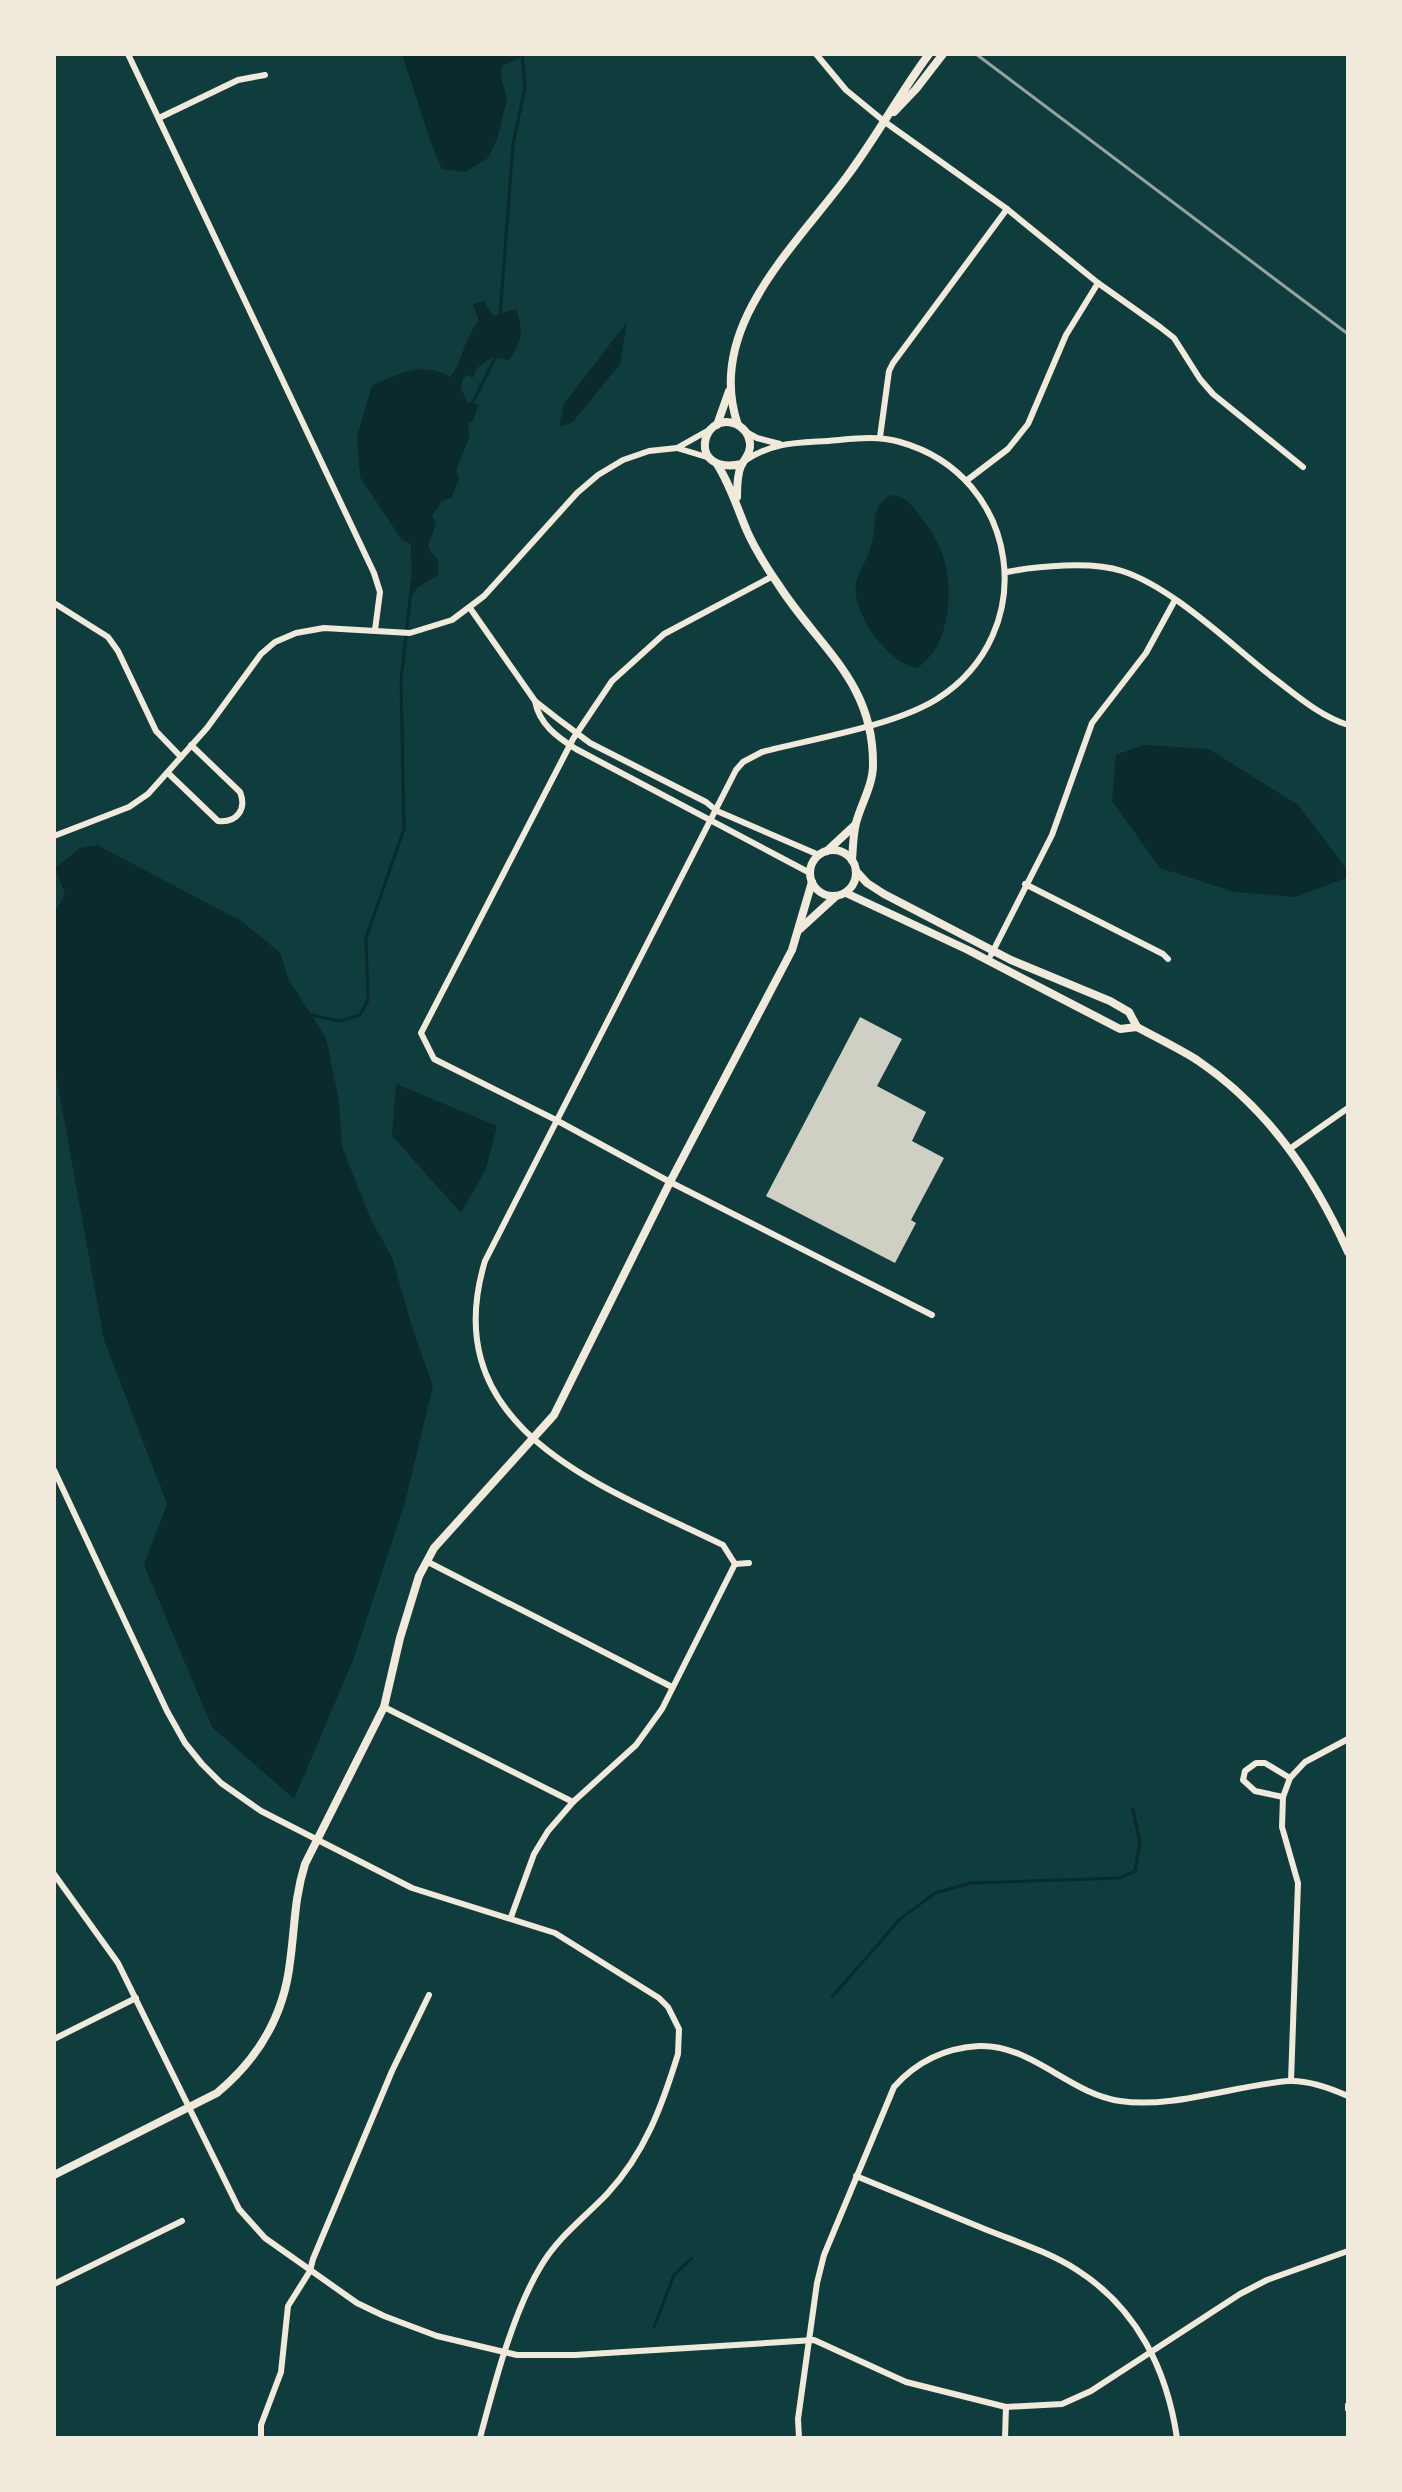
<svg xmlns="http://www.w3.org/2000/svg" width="1402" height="2492" viewBox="0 0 1402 2492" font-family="Jost,sans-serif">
<rect width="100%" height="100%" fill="#0f3d3e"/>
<!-- water -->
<g fill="#0a2a2b">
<polygon points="402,54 520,54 520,58 502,66 501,77 507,99 497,140 488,158 465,172 442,169 431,143"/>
<path d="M 484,301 L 493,316 L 516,309 C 524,330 522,342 509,360 L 492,357 L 477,368 L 473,378 L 469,375 L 463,378 L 461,389 L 467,402 L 479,404 L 473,421 L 468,424 L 469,438 L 456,470 L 459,479 L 451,498 L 442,501 L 432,516 L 436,524 L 428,546 L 432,554 L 438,559 L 438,575 L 418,587 L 412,596 L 411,544 L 402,540 L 360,477 L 357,436 L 372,386 C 400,373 422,361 450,377 C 464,360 462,341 479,321 L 473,304 Z"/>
<polygon points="627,322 620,364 573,422 559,427 564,404"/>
<path d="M 892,495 C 905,496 912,505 920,516 C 930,529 940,544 944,559 C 954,593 949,648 917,668 C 888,664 851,612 856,583 C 859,570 869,557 872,543 C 877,522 869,507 892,495 Z"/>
<polygon points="1143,745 1209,749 1298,805 1348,871 1348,877 1296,897 1234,892 1160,868 1112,801 1116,755"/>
<polygon points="97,845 243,922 280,953 289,980 326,1038 339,1101 342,1147 372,1222 392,1257 412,1327 433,1386 404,1506 353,1660 294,1799 212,1727 144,1565 167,1504 104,1340 54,1064 54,914 65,894 55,868 80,848"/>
<polygon points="396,1084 497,1126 486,1169 461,1213 392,1136"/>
</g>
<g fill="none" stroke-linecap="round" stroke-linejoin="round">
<!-- stream -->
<g stroke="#0a2a2b" stroke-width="3">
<polyline points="500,316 513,144 525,88 522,54"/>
<polyline points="471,406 496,356"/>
<polyline points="311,1015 340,1021 360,1015 368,1000 366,938 404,829 401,680 412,582"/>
<polyline points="832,1997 900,1919 935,1893 971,1883 1120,1878 1135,1871 1140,1842 1133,1810"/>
<polyline points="654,2327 674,2275 692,2258"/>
</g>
</g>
<!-- building -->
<polygon fill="#cfcfc3" points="860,1017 902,1039 877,1086 926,1112 912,1141 944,1158 911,1220 916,1223 895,1263 766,1196"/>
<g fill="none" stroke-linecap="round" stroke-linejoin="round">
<!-- minor -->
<g stroke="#f1e9da" stroke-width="6">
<polyline points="128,54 374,573 380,592 375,630"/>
<polyline points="816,54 846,90 885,122 1007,209 1098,283 1160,327 1174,338 1200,379 1213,394 1303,467"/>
<polyline points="159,118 238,80 265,75"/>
<polyline points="746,432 757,438 780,444"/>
<polyline points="880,437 889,371 893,363 1007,209"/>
<polyline points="677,448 710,458"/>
<polyline points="966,481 1008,449 1028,424 1066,335 1098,283"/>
<path d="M 1007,572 C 1037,566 1092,561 1122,571 C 1172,587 1229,643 1271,676 C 1295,694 1319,716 1348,725"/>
<polyline points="773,576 664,634 612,681 573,739 421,1033 434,1059 556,1120 670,1182 932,1315"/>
<polyline points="54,603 108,637 118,651 156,731 181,757"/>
<polyline points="470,608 535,701 558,719 590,743 706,802 717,811 819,855"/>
<path d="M 535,701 C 539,724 557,737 576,749 L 810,873"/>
<path d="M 168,773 L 218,821 C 237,823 247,809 240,792 L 191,745"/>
<polyline points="54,836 129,807 148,794 207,728 261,654 275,642 296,633 324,628 410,633 452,620 484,596 577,493 598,475 623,460 649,451 677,448 709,430"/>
<polyline points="1025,884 1163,954 1168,959"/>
<polyline points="991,955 1052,835 1092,723 1146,653 1175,600"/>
<polyline points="1291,1148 1348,1108"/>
<path d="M 54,1470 L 167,1711 L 185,1743 L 202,1764 L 221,1783 L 261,1811 L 412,1888 L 555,1933 L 659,1998 L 668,2007 L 679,2029 L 678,2054 C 662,2106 645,2153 607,2194 C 584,2218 558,2237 541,2266 C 513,2312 494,2385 480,2438"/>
<polyline points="428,1562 672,1687"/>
<path d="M 735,1564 L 723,1545 C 603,1486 434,1430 485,1261 L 736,770 L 743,762 L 762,752 C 812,739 894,726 937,699 C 1042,633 1021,476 900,442 C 876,435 852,439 828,441 C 796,443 774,442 746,460"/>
<polyline points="735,1564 749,1563"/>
<polyline points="384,1707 573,1802"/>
<polyline points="1283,1797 1255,1791 1243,1780 1245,1771 1256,1763 1265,1763 1290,1778"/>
<polyline points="54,1874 118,1963 239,2209 265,2238 357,2303 384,2316 437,2336 517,2355 575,2355 814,2340 906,2382 1006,2407 1062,2404 1091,2391 1240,2294 1267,2280 1348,2251"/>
<polyline points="511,1917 534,1854 548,1831 573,1802 636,1745 662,1709 735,1564"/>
<polyline points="54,2039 136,1998"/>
<polyline points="1291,2081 1298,1883 1282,1827 1283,1797 1290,1778 1305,1762 1348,1739"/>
<path d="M 856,2176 C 900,2194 944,2212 987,2230 C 1017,2242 1049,2252 1077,2270 C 1137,2308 1167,2370 1177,2438"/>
<polyline points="54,2284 182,2221"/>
<polyline points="1348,2405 1348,2409"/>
<polyline points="261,2438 261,2425 281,2372 288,2306 310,2271 313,2259 392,2071 429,1995"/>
<path d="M 799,2438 L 798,2419 L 817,2283 L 824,2255 L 894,2087 C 917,2061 944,2048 979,2046 C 1031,2044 1070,2094 1120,2101 C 1172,2109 1236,2085 1289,2081 C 1309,2080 1330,2088 1348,2096"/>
<polyline points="1005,2438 1006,2407"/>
</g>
<!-- tertiary -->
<g stroke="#f1e9da" stroke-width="8">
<polyline points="894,112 916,89 943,54"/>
<polyline points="717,425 729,391"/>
<path d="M 738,425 C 704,328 796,246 848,175 C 877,136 900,93 929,54"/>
<path d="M 717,464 C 731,486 737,508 747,531 C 755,549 767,568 778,584 C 818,647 874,681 873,765 C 873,785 861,804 856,823 C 853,835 853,848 852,860"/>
<path d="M 737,497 C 737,487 737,475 741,466 C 745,458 751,453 750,443 C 749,435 744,428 736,424 C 701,410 686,476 742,464"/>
<circle cx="833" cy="873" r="23"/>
<polyline points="827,851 855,825"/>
<polyline points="856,871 867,883 884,894 1011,960 1110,1001 1129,1012 1137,1027"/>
<polyline points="846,893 968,950 1120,1029 1137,1027"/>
<polyline points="800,929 835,897"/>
<path d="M 1137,1027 C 1157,1038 1178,1048 1197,1060 C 1268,1108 1313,1175 1348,1252"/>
<path d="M 54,2175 L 217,2093 C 258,2059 284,2015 290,1962 C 295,1927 294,1899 305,1864 L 384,1707 L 400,1638 L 419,1576 L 434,1548 L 554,1415 L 670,1182 L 792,950 L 812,882"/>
</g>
<!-- rail -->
<polyline stroke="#97a49c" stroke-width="3" points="976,54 1348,334"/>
</g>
<!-- border -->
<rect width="1402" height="2492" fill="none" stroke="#f1e9da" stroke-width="112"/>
</svg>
